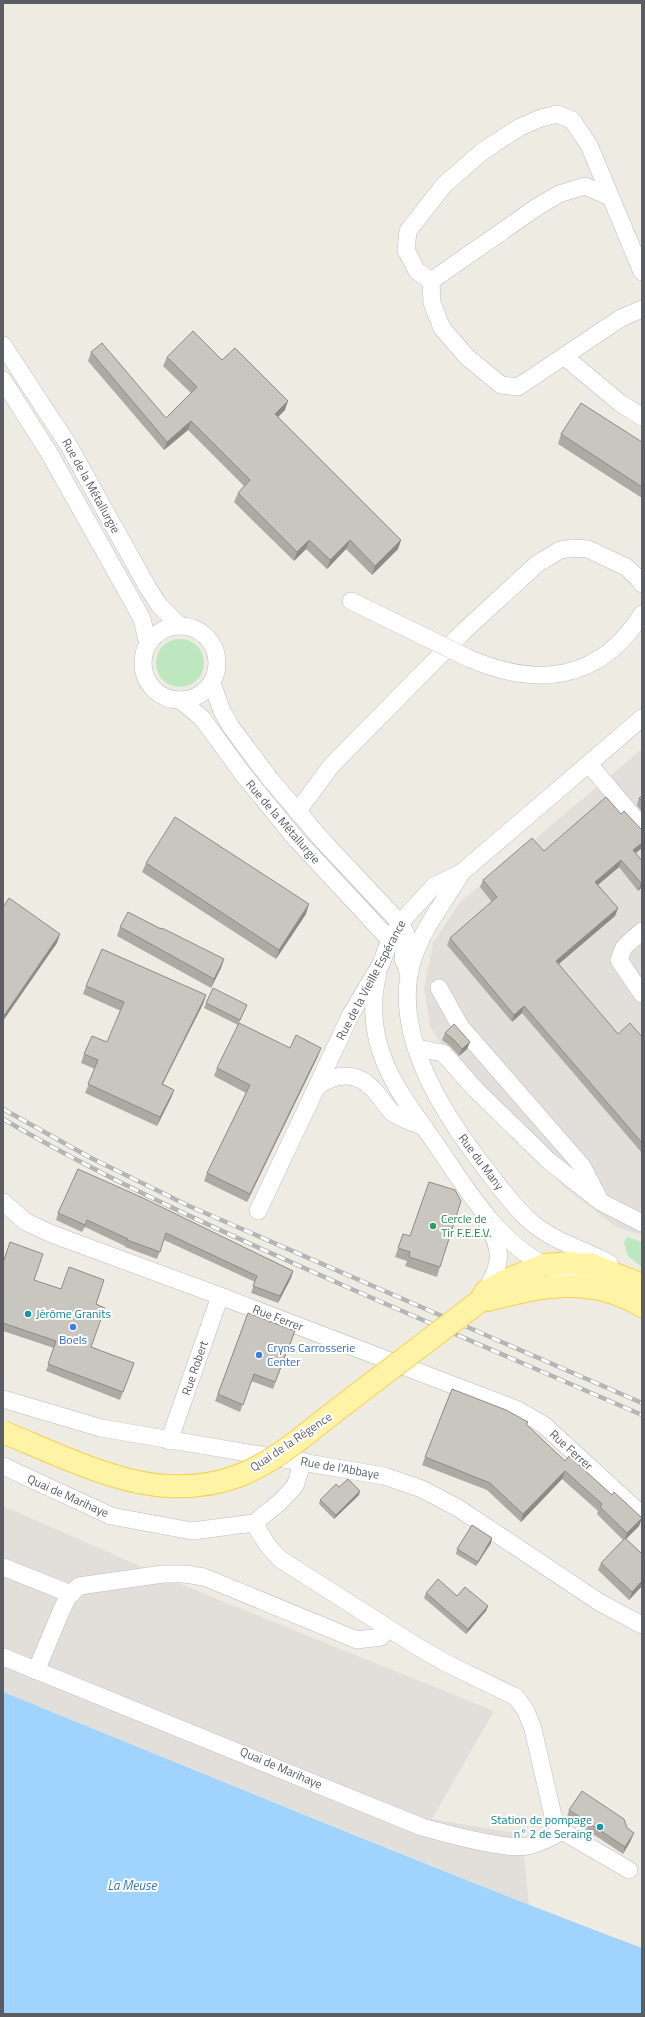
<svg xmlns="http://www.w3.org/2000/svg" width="645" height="2017" viewBox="0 0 645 2017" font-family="'Titillium Web',sans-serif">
<rect width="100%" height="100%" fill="#eeece2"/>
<!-- industrial -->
<g fill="#e2dfda">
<polygon points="642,749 642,1235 616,1227 564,1187 439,1041 430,1026 424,989 433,943 460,902"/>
<polygon points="3,1506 202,1593 494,1711 432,1819 522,1834 529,1905 3,1692"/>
</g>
<!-- green -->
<g fill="#bde7bf">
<circle cx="180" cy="663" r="24"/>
<polygon points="627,1237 642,1242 642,1267 628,1256 624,1243"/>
</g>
<!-- water -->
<path fill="#a1d3ff" d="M 3,1692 C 216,1778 427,1867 642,1948 L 642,2014 L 3,2014 Z"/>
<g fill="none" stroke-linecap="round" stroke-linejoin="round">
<defs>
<g id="minor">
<polyline points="610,197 585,186 559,194 537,207 431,281 417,271 406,250 408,231 444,185 483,151 520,127 541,118 557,114 572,120 589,145 642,272"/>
<polyline points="431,281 432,303 442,328 467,357 501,385 518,387 621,318 642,309"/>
<polyline points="3,345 69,446 148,588 159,605 180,626"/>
<polyline points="565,357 620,403 642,417"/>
<polyline points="3,380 48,451 135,606 142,619 148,644"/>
<polyline points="351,601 423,636"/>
<circle cx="180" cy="663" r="37"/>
<path d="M 468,658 C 537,688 600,681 642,614"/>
<polyline points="212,683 222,711 231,727 270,779 323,841 400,923 406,934 403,958 409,974"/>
<polyline points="180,700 202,718 242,773 296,839 390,940"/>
<polyline points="589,764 642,827"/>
<polyline points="297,812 331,766 464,631 537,564 560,550 573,548 588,549 626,567 638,578 642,584"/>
<path d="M 461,873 C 442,907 416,935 409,975 C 397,1047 450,1124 492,1177 C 505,1194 519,1213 536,1226 C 558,1243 585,1250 609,1263"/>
<polyline points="642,931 624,947 619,960 642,994"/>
<path d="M 378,974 C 371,998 373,1029 381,1052 C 392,1086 415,1114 435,1143 C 466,1187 495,1240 546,1266 C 561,1274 578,1276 595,1280"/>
<polyline points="439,988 460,1026 582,1166 598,1197"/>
<polyline points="417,1048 443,1053 476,1090 549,1161 601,1202 642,1223"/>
<path d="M 317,1087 C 335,1073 356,1071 373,1089 C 380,1096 385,1106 393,1113 C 402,1120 414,1122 424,1127"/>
<polyline points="3,1202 26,1222 52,1234 220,1296 518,1410 544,1425 642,1515"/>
<polyline points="258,1211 351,1014 381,964 390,940 400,923 434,886 461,873 642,718"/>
<path d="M 486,1291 C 503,1259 502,1254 487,1222"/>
<polyline points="3,1399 101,1428 384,1476 422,1489 458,1508 599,1602 642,1625"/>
<polyline points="169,1441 220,1296"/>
<polyline points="3,1466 111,1516 192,1531 254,1523 280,1502 295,1486 303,1461"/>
<polyline points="254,1523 268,1546 280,1559 418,1647 446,1663 516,1697 526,1711 533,1729 554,1820 562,1831 629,1870"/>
<polyline points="3,1567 71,1594"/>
<path d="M 3,1657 L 422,1827 C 445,1833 507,1851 528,1846 C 541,1843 552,1837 562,1831"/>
<polyline points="36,1671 62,1609 68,1597 79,1586 163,1574 185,1574 204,1577 357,1640 381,1637 388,1628"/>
</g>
<g id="major">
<path d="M 487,1300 C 542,1286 589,1275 642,1306"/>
<polyline points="480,1301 486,1291 511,1278 545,1265 569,1263 592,1265 642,1285"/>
</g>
</defs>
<!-- minor casing -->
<use href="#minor" stroke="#babcc2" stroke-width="18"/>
<!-- major casing -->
<use href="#major" stroke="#f8cf51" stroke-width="24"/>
<!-- minor -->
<use href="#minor" stroke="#fff" stroke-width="17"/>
<!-- major -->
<use href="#major" stroke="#fff4a6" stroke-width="22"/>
<defs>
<g id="rail">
<polyline points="3,1109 91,1158 189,1206 642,1403"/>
<path d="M 3,1119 C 116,1185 236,1238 356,1291 C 451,1332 546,1374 642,1415"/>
</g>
</defs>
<!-- rail casing -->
<use href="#rail" stroke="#b4b5b5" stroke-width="4.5"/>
<!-- rail -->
<use href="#rail" stroke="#fff" stroke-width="3" stroke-dasharray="9" stroke-linecap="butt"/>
<defs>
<polyline id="minor-bridge" points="423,636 468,658"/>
<path id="major-bridge" d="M 3,1432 C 52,1452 116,1484 169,1486 C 191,1487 217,1484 238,1476 C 275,1462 307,1433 338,1409 C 385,1373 433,1337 480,1301"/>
</defs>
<!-- minor-bridge casing -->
<use href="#minor-bridge" stroke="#babcc2" stroke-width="18" stroke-linecap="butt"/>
<!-- major-bridge casing -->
<use href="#major-bridge" stroke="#f8cf51" stroke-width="24" stroke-linecap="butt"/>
<!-- minor-bridge -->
<use href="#minor-bridge" stroke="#fff" stroke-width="17"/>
<!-- major-bridge -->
<use href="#major-bridge" stroke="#fff4a6" stroke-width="22"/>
</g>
<!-- wall -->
<g fill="#adaaa4">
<polygon points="91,352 166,418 191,393 163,366 167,357 222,360 285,410 278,417 401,540 398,549 372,575 346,549 327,569 306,549 294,561 234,502 238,493 244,486 188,430 164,450 88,361"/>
<polygon points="561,434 642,442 642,498 558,444"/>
<polygon points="642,796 642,812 637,805 639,798"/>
<polygon points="621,814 641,829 642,829 642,848 636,853 642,887 638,891 619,867 598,885 618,908 615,916 558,964 618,1034 642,1037 642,1153 522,1013 512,1022 447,945 450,938 492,902 480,887 483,880"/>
<polygon points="146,863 306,914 276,959 142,872"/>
<polygon points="120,927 224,959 221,968 211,988 117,936"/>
<polygon points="86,986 206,995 203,1004 163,1084 174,1090 171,1098 157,1126 85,1093 95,1069 81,1063 84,1054 107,1042 121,1011 83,994"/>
<polygon points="206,1003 247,1005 238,1025 204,1008"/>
<polygon points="445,1033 470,1042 467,1049 459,1056 450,1046 442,1040"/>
<polygon points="290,1048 318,1056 247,1202 204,1181 207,1173 246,1093 214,1076 217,1068"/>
<polygon points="78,1169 293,1271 291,1278 278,1303 251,1293 255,1282 164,1240 157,1259 125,1247 125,1246 85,1227 82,1232 56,1220 58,1213"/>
<polygon points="403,1234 440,1267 437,1277 405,1266 407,1261 395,1257"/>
<polygon points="3,1263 34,1280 96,1304 91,1347 134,1363 120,1400 46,1371 54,1348 3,1331"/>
<polygon points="248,1313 295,1331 273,1389 251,1381 240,1412 215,1401"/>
<polygon points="452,1389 528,1422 527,1425 565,1461 612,1495 642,1518 639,1526 626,1539 642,1554 642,1586 629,1600 598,1570 601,1563 623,1540 597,1514 598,1511 562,1479 521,1522 487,1490 422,1465"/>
<polygon points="339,1487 359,1495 334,1519 319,1504 320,1500"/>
<polygon points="491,1543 476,1566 456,1554 457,1549"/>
<polygon points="426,1593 457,1596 488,1606 486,1611 466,1634 424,1598"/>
<polygon points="569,1810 631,1840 623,1854 567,1817"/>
</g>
<!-- shaded-wall -->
<g fill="#8d8b86">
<polygon points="288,401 285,410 272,423 275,414"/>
<polygon points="191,421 188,430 164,450 167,442"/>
<polygon points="309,540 306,549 294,561 297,552"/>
<polygon points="350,540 346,549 327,569 330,560"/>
<polygon points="401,540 398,549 372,575 375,566"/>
<polygon points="642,843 642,848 630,857 633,850"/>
<polygon points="621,860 619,867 593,889 595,882"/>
<polygon points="642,882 642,887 638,891 641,883"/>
<polygon points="309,904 306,914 276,959 279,950"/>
<polygon points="618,908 615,916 553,969 556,961"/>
<polygon points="60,934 57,943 3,1021 3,1017"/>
<polygon points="224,959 221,968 211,988 214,979"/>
<polygon points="206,995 203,1004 158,1092 162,1084"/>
<polygon points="524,1006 522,1013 512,1022 514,1015"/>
<polygon points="470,1042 467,1049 459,1056 462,1049"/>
<polygon points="321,1048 318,1056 247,1202 250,1194"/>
<polygon points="174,1090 171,1098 157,1126 160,1117"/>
<polygon points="293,1271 291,1278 278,1303 280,1296"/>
<polygon points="565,1471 562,1479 521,1522 523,1514"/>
<polygon points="360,1491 359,1495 334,1519 336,1515"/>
<polygon points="642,1518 639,1526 624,1541 627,1533"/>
<polygon points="492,1538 491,1543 476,1566 478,1562"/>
<polygon points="642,1581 642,1586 629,1600 632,1592"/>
<polygon points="488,1606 486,1611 466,1634 468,1629"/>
<polygon points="634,1833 631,1840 623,1854 625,1847"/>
</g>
<!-- building -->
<g fill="#c9c6bf" stroke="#8d8b86">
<polygon points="193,331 222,360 235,348 288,401 275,414 401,540 375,566 350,540 330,560 309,540 297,552 238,493 250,480 191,421 167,442 91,352 102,343 166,418 197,387 167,357"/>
<polygon points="581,403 642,442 642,487 561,434"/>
<polygon points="642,796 642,801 639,798"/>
<polygon points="606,797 621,814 624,811 641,829 642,829 642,843 633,850 642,861 642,882 641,883 621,860 595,882 618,908 556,961 618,1034 630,1023 642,1037 642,1143 524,1006 514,1015 450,938 497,897 483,880 532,838 544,851"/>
<polygon points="175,817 309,904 279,950 146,863"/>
<polygon points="9,898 60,934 3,1017 3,907"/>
<polygon points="128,912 161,929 162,928 224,959 214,979 120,927"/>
<polygon points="102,949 206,995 162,1084 174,1090 160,1117 88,1084 98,1060 84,1054 92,1036 107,1042 124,1002 86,986"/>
<polygon points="213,988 247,1005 240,1020 206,1003"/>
<polygon points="239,1023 290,1048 296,1035 321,1048 250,1194 207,1173 250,1085 217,1068"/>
<polygon points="454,1024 470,1042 462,1049 453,1039 445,1033"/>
<polygon points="78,1169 143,1198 293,1271 280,1296 253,1286 257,1276 166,1233 160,1252 127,1240 128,1239 87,1220 85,1225 58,1213"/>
<polygon points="429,1182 455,1190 461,1201 440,1267 409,1257 410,1252 398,1248 403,1234 410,1236"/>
<polygon points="10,1242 43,1254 34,1280 61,1289 69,1267 104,1280 96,1304 105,1308 91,1347 134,1363 123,1392 48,1364 56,1341 3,1323 3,1263"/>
<polygon points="248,1313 295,1331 275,1382 254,1374 243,1405 218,1394"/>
<polygon points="452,1389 506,1410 528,1422 526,1424 565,1461 569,1456 612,1495 614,1492 642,1518 627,1533 600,1507 602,1504 565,1471 523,1514 490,1483 425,1457"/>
<polygon points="348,1479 360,1491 336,1515 320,1500 336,1484 339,1487"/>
<polygon points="472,1525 492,1538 478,1562 457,1549"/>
<polygon points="625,1538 642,1554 642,1581 632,1592 601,1563"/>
<polygon points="438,1579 457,1596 465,1587 488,1606 468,1629 426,1593"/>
<polygon points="582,1791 624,1819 627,1828 634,1833 625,1847 569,1810"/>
</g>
<!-- markers -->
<circle fill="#2e9e5b" stroke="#fff" stroke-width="1.5" cx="433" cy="1226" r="4"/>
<g fill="#0f9aa8" stroke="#fff" stroke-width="1.5">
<circle cx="28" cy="1314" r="4"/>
<circle cx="600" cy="1827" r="4"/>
</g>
<g fill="#3f7fe0" stroke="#fff" stroke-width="1.5">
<circle cx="73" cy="1327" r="4"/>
<circle cx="259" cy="1355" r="4"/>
</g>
<g text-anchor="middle" stroke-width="4" stroke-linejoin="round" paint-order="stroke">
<!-- street labels -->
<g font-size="12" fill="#5a5e64" stroke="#fff">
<text transform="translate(91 486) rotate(61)" y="4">Rue de la Métallurgie</text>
<text transform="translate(283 822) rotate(49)" y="4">Rue de la Métallurgie</text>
<text transform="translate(371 980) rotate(-62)" y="4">Rue de la Vieille Espérance</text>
<text transform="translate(481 1162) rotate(53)" y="4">Rue du Many</text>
<text transform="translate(278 1318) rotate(21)" y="4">Rue Ferrer</text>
<text transform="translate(195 1368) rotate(-71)" y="4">Rue Robert</text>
<text transform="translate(291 1442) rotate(-34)" y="4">Quai de la Régence</text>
<text transform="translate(571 1450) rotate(42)" y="4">Rue Ferrer</text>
<text transform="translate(340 1468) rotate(10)" y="4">Rue de l'Abbaye</text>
<text transform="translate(68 1496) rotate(24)" y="4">Quai de Marihaye</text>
<text transform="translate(281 1768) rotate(23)" y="4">Quai de Marihaye</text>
</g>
<!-- leisure labels -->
<g font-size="12" fill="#27864d" stroke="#fff" text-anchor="start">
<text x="441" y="1223">Cercle de<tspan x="441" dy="14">Tir F.E.E.V.</tspan></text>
</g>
<!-- culture labels -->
<g font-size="12" fill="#0d838f" stroke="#fff" text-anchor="start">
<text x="36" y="1318">Jérôme Granits</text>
<text x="592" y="1824" text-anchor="end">Station de pompage<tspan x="592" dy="14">n° 2 de Seraing</tspan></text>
</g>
<!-- shop labels -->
<g font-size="12" fill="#366cbe" stroke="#fff">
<text x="73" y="1344">Boels</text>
<text x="267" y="1352" text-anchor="start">Cryns Carrosserie<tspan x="267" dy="14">Center</tspan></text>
</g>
<!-- water labels -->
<g font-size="13" font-style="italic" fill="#3c77c0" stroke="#fff">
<text x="132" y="1890">La Meuse</text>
</g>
</g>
<!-- border -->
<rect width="645" height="2017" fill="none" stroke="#5a5e64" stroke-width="8"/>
</svg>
